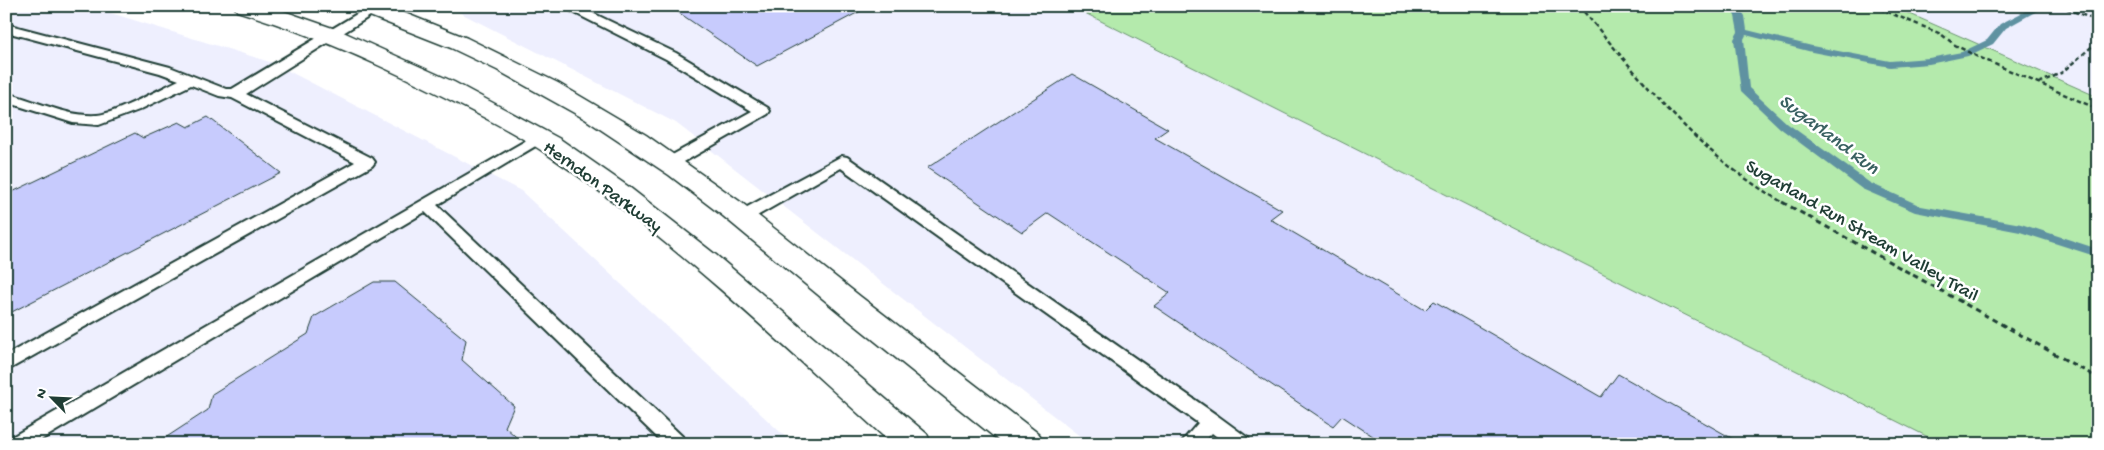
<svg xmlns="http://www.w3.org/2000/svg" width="2104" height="450" viewBox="0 0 2104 450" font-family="'Gochi Hand',sans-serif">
<rect width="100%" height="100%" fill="#fff"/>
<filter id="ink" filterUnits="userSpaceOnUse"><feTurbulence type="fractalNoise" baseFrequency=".02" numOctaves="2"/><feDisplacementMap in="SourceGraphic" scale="10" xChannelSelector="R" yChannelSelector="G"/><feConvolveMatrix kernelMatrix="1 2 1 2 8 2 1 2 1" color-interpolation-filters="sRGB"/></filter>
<g filter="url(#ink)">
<!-- built -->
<g fill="#eeeffe">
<polygon points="6,6 88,6 273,63 521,191 793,444 6,444"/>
<polygon points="447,6 1171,6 2093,444 1090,444 676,123"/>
<polygon points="1892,6 2098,6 2098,97"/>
</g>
<!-- green -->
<polygon fill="#b4eaac" stroke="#6a9470" points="1071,6 1892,6 2098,97 2098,444 1942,444"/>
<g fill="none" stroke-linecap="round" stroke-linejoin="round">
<!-- stream -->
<polygon fill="#5e92a1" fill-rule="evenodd" points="1729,6 1738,6 1745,16 1747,30 1812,46 1890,61 1929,58 1962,52 1987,40 2000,24 2035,6 2046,6 2006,28 1993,44 1968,56 1929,64 1890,67 1812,52 1746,35 1744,39 1749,88 1788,124 1870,183 1921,206 2021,224 2098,249 2098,257 2020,232 1915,212 1862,189 1780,128 1741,91 1734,39 1738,32 1735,16"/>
</g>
<!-- building -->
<g fill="#c7cbfd" stroke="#1f3d34">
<polygon points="669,6 870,6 757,66"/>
<polygon points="1072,74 1168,129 1155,138 1282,210 1270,219 1425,310 1434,301 1601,397 1618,374 1742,444 1385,444 1342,416 1333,426 1154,306 1170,293 1048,213 1022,232 927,168"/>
<polygon points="208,117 281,173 6,315 6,203 10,201 6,195 135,133 143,138 179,122 188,127"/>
<polygon points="374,282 395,282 466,340 462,360 514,406 505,427 524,444 156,444 208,410 212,394 308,334 314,317"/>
</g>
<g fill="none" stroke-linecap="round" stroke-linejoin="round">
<defs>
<g id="service">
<path d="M 370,6 L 386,6 L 246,94 L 372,158 L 375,162 L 372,166 L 6,371 L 6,355 L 355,162 L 232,98 L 219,96 L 191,85 L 139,110 L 99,125 L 73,123 L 6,102 L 6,93 C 35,100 66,117 97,115 C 115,114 160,89 179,80 L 160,73 L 6,32 L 6,24 L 170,67 L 226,89 L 232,89 Z"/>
<polygon points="561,6 578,6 676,53 768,108 770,111 768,114 675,167 665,167 662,163 665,159 752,111 666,59"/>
<polygon points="539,133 544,135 546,138 544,141 437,205 684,438 687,444 664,444 425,212 34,444 7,444 10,438"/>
<polygon points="842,156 847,157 1218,416 1248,438 1251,444 1226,444 1212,433 1202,444 1180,444 1198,423 841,168 748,221 742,223 736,221 734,217 736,213"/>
</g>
<g id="secondary">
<path d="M 234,6 L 269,6 L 341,31 L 454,82 L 560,139 L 629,187 L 716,255 L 927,434 L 931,444 L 892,444 C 783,346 676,242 554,159 C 526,139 495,123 464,107 C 391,69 316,35 237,11 Z"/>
<polygon points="354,6 387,6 467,38 558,83 646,135 742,203 861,297 1039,434 1043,444 1003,444 840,313 723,216 669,175 585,119 497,70 451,48 357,11"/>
</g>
</defs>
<!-- service casing -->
<use href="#service" stroke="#1f3d34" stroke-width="4"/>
<!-- secondary casing -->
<use href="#secondary" stroke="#1f3d34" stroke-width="3"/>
<!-- path-far1 -->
<g stroke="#1f3d34" stroke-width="2.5" stroke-dasharray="4.5 3" stroke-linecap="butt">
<path d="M 1579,6 C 1642,80 1698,155 1784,203"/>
<polyline points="1873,6 1941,34 1955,45 1976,56 2098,109"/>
<polyline points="2060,6 2098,21"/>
<polyline points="2039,83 2061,73 2095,44 2098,44"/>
</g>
<!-- path -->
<polyline stroke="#1f3d34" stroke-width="3" stroke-dasharray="5.5 4.5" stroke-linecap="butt" points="1782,202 2098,378"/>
<!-- service -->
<use href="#service" fill="#fff" fill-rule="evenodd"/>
<!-- secondary -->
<use href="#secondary" fill="#fff" fill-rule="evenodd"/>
</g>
</g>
<g text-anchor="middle" stroke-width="5" stroke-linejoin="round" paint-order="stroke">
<!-- street labels -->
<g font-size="19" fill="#1f3d34" stroke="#fff">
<text transform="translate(604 185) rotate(36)" y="7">Herndon Parkway</text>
<text transform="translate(1863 229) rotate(30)" y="7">Sugarland Run Stream Valley Trail</text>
</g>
<!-- water labels -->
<g font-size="20" font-style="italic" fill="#396061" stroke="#fff">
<text transform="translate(1830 133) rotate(37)" y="7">Sugarland Run</text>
</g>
</g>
<!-- margin -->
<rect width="2104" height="450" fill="none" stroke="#fff" stroke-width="25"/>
<rect x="12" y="12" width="2079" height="425" fill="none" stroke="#1f3d34" stroke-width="2" filter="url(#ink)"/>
<!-- north arrow -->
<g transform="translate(52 398) rotate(294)" stroke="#ffffff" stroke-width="4" paint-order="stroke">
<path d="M0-4L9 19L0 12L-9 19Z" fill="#1f3d34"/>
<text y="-8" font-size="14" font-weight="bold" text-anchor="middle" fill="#1f3d34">N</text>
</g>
</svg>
